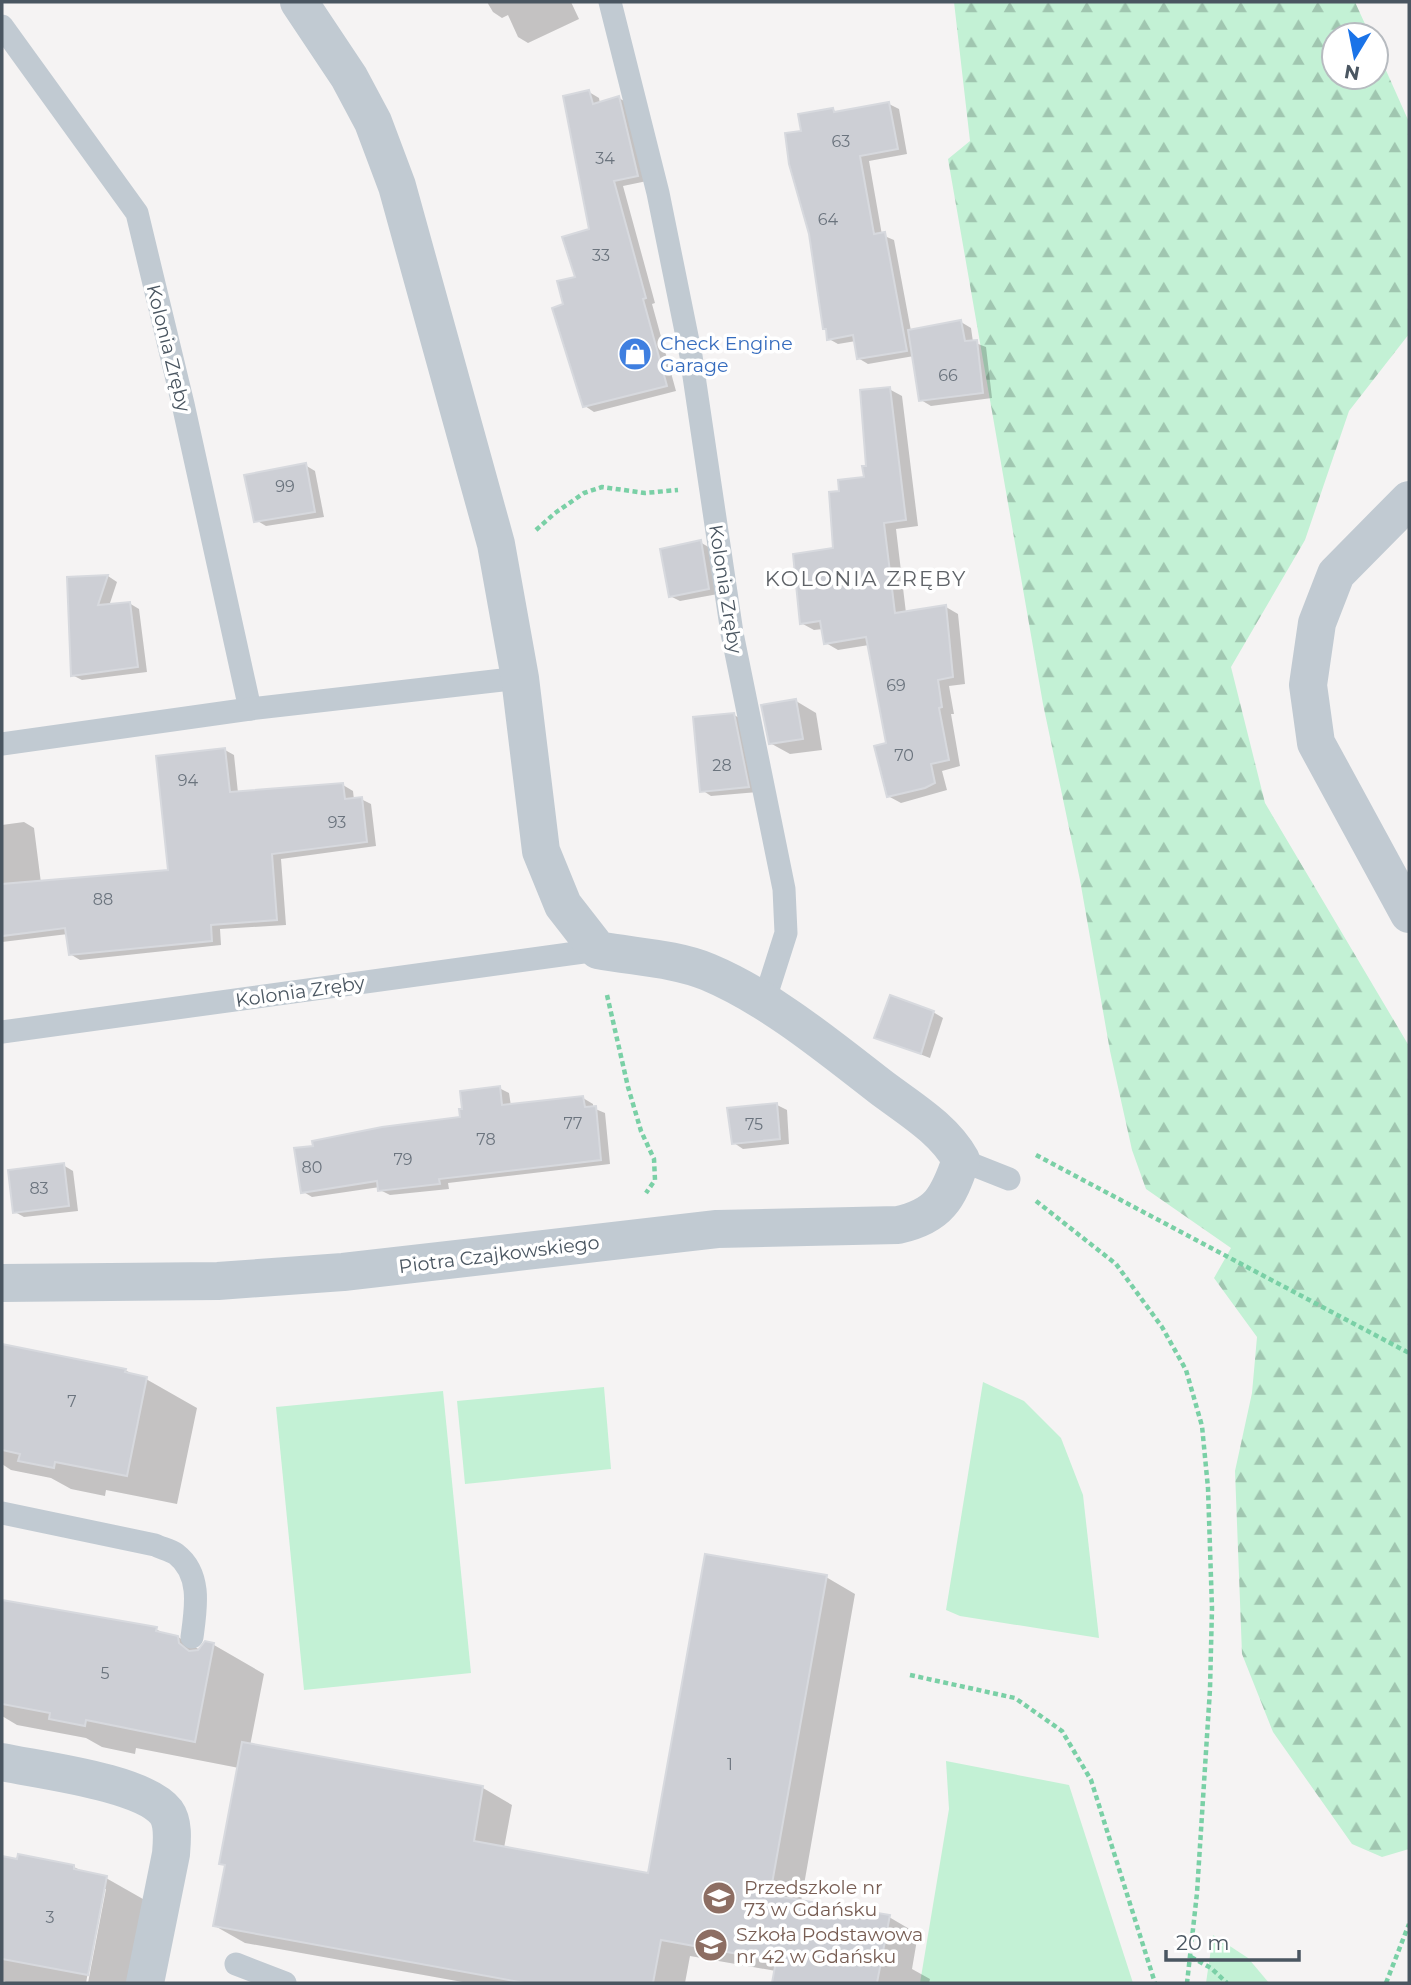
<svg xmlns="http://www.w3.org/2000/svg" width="1411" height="1985" viewBox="0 0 1411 1985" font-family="Montserrat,sans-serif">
<defs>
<pattern id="forest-firs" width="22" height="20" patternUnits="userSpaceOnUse" patternTransform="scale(1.75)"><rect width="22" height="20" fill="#c3f1d5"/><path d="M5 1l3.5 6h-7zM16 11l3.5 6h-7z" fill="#a0c6b0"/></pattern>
</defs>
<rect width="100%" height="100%" fill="#f5f3f3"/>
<!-- forest -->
<polygon fill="url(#forest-firs)" points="954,2 1355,2 1370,35 1334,35 1334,77 1376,77 1376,48 1409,122 1409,334 1349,411 1305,540 1231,667 1265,803 1409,1046 1409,1849 1382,1857 1352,1844 1273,1732 1242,1654 1235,1471 1252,1393 1257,1337 1214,1278 1231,1248 1146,1189 1132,1150 1110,1051 1080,880 1043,704 948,159 970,141"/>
<!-- green -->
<g fill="#c3f1d5">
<polygon points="983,1382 1024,1401 1061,1438 1083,1495 1099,1638 960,1616 946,1610"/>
<polygon points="604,1387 611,1469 465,1484 457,1401"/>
<polygon points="443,1391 471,1673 304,1690 276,1407"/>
<polygon points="946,1761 1069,1785 1133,1983 920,1983 949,1809"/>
<polygon points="1213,1935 1248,1958 1269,1983 1206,1983"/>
</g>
<!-- shadow -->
<g fill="#0003">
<polygon points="487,2 571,2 579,19 528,43 518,37 508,15 502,18 493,12"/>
<polygon points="589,92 599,98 600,104 619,98 629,104 647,181 623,186 655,303 652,304 676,391 594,412 585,406 565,306 577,278 591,230"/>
<polygon points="889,104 899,109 907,154 869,161 882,235 894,240 911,331 961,322 971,328 973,342 986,347 992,398 931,406 921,400 914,356 868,364 858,358 856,341 838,344 829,339 803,132 833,110 838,113"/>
<polygon points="889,389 902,396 918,526 896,529 906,613 946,607 958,614 965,684 949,686 954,714 951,714 960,766 942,771 947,790 901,803 888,796 888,744 869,645 838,650 826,643 823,629 814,630 801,623 835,550 841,492 865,478"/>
<polygon points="305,465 315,471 324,517 266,526 256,520"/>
<polygon points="700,542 710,548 718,594 680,601 670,596"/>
<polygon points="108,576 117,582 109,606 129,603 139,609 147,672 82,680 72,675 69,579"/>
<polygon points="796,701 816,713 822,750 790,754 770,743"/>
<polygon points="734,715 743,720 758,792 711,796 702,790"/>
<polygon points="225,750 234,755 238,793 343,785 353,791 354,800 361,799 371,804 376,846 281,859 286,925 220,929 221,945 80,960 70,954 68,934 2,942 2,825 24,822 34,828 41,883 170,872"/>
<polygon points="933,1012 943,1018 930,1058 876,1037"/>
<polygon points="499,1088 509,1093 511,1106 583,1098 593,1104 593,1108 605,1113 610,1164 448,1183 449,1189 390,1195 380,1190 380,1187 312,1197 302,1191 462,1119"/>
<polygon points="777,1105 787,1110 789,1144 743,1149 734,1143"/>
<polygon points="63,1165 73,1171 78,1211 24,1217 15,1212"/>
<polygon points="2,1349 125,1370 136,1376 146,1379 197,1408 177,1504 106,1490 105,1496 71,1489 51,1478 11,1470 2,1464"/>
<polygon points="826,1577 855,1594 801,1902 889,1917 918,1934 912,1969 930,1979 929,1983 773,1983 776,1971 690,1956 685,1983 468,1983 245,1943 215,1926 226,1866 221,1863 239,1768 136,1748 135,1754 102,1747 86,1738 17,1725 2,1716 2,1623 6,1603 156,1629 166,1635 178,1637 200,1650 214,1645 264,1674 250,1746 483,1788 512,1805 504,1848 649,1875"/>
<polygon points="2,1857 74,1867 86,1873 106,1878 157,1907 143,1983 88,1983 106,1889 103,1889 86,1983 8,1983 2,1980"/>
</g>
<!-- building -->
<g fill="#cdcfd5" stroke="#d7d9de" stroke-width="2">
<polygon points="589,90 593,104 619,96 638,176 614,181 646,298 643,299 667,386 583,407 552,308 563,304 557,281 575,277 562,237 589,229 563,96"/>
<polygon points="889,102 898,149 860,156 874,234 885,232 907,351 857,359 853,335 827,340 826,329 823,329 809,234 789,164 785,133 801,131 798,114 833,108 834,112"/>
<polygon points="961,320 965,341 977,340 983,393 919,401 908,330"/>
<polygon points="890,387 906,520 884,523 895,613 946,605 953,677 938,680 942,707 939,708 949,760 931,764 935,783 925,788 887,797 874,746 886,743 866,637 824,644 820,621 800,624 793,554 833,548 829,492 839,491 838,480 864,477 862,466 866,466 860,390"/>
<polygon points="306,463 315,512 254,522 244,475"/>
<polygon points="701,540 709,589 669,597 660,549"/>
<polygon points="108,575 98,605 130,602 138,667 71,676 67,577"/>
<polygon points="796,699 803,739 769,744 761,705"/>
<polygon points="734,713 749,787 700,792 693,717"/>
<polygon points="225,748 230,792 343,783 345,799 362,797 367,842 272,854 277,920 211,925 212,941 69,955 65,928 2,936 2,884 168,870 156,756"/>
<polygon points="890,995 934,1011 921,1054 874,1038"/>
<polygon points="500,1086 502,1105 583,1096 585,1107 596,1106 601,1160 439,1179 440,1184 378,1191 377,1181 301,1193 294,1148 313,1146 312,1141 382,1127 460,1117 459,1109 462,1109 460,1091"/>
<polygon points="777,1103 780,1139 732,1144 727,1108"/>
<polygon points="64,1163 69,1206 13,1213 8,1170"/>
<polygon points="2,1344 126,1369 125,1372 147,1377 127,1476 55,1462 54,1468 18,1461 20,1454 2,1450"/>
<polygon points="705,1554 827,1575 770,1895 890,1915 877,1983 772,1983 776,1961 661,1940 653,1983 525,1983 213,1926 225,1865 219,1864 242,1742 483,1786 474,1841 648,1873"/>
<polygon points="2,1600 157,1627 156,1631 178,1636 179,1643 189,1651 198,1650 205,1641 214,1643 195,1742 86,1720 85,1726 49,1719 50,1713 2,1704"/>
<polygon points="18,1854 74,1865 74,1869 107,1876 88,1975 2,1959 2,1856 17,1859"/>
</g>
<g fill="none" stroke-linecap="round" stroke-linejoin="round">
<!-- path -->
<g stroke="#7ad0a6" stroke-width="4.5" stroke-dasharray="5 3.5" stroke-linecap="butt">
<polyline points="536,530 555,513 584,493 602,487 645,493 678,490"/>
<polyline points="607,995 628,1087 641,1131 654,1159 655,1180 646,1193"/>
<polyline points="1036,1155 1409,1353"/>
<polyline points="1036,1201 1116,1264 1162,1327 1186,1370 1202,1426 1208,1488 1212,1608 1210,1689 1197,1893 1187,1983"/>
<polyline points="910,1675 1015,1698 1062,1731 1091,1780 1155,1983"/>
<polyline points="1191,1957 1211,1968 1227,1983"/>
<polyline points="1386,1983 1409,1924"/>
</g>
<!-- lane -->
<g stroke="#c1cad2" stroke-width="23">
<polyline points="610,2 658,193 691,356 732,633 784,889 786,933 764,1002"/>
<polyline points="2,26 137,213 183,404 250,709"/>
<polyline points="2,744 250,709 520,678"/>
<polyline points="2,1032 598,950"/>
<polyline points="961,1160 1009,1179"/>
<path d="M 2,1513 L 155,1545 C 161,1548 170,1550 176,1554 C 202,1574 196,1608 192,1637"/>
<polyline points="236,1964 285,1983"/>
</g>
<!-- street -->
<g stroke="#c1cad2" stroke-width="38">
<polyline points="1409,500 1336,574 1317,623 1308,685 1316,743 1409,914"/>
<path d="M 2,1283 L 218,1281 L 343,1272 L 717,1229 L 898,1225 C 939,1216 948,1198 961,1160 C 944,1129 910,1109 882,1088 C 829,1047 770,998 708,972 C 674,958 634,957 598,950 L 563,905 L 541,851 L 520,678 L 496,544 L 397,186 L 373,122 L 349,77 L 299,2"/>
<path d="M 2,1762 C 39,1770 143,1782 166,1812 C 174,1823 172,1841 171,1854 L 145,1983"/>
</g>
</g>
<!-- icons -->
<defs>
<symbol id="shop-disc" viewBox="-11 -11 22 22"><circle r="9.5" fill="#3f7fe0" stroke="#fff"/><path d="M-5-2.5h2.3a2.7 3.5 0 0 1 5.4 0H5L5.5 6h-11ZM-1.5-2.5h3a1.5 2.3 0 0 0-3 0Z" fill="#fff"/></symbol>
<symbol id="school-disc" viewBox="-11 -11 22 22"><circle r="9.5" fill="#8d6e63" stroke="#fff"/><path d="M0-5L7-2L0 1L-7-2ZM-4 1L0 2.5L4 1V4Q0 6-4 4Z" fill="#fff"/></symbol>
</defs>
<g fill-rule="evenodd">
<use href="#shop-disc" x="616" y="335" width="38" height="38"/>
<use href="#school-disc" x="700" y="1879" width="38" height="38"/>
<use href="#school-disc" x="692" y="1926" width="38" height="38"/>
</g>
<g text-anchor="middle" stroke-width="7" stroke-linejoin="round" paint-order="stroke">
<!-- number labels -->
<g font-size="16" fill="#6b747e">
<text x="841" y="147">63</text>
<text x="605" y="164">34</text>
<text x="828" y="225">64</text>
<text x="601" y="261">33</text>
<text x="948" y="381">66</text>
<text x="285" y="492">99</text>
<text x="896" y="691">69</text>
<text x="904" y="761">70</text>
<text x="722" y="771">28</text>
<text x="188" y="786">94</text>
<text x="337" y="828">93</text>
<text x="103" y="905">88</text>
<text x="573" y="1129">77</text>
<text x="754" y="1130">75</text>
<text x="486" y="1145">78</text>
<text x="403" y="1165">79</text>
<text x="312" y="1173">80</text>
<text x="39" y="1194">83</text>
<text x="72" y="1407">7</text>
<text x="105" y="1679">5</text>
<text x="730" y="1770">1</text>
<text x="50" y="1923">3</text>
</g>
<!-- shop labels -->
<g font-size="19" fill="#366cbe" stroke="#fff" text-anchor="start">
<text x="660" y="350">Check Engine<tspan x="660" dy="22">Garage</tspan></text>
</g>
<!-- street labels -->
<g font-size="19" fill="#4a5661" stroke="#fff">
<text transform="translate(169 348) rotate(76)" y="7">Kolonia Zręby</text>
<text transform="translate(726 589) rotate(81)" y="7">Kolonia Zręby</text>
<text transform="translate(300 991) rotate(-8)" y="7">Kolonia Zręby</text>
<text transform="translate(499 1254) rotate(-7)" y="7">Piotra Czajkowskiego</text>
</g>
<!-- education labels -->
<g font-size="19" fill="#785e54" stroke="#fff" text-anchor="start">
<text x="744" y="1894">Przedszkole nr<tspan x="744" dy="22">73 w Gdańsku</tspan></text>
<text x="736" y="1941">Szkoła Podstawowa<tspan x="736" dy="22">nr 42 w Gdańsku</tspan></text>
</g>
<!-- neighbourhood labels -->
<g font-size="21" letter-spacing="2" fill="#5f6368" stroke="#fff">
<text x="866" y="586">KOLONIA ZRĘBY</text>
</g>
</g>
<!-- border -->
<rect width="1411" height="1985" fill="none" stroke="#4a5661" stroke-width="7"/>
<!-- north arrow -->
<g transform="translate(1355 56) rotate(190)"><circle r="33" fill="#ffffff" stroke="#b7bbc0" stroke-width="2"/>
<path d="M0-5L12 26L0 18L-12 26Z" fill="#1a73e8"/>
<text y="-10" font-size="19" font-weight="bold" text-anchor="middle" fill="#4a5661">N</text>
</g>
<!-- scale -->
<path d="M1166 1950v10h133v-10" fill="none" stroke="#4a5661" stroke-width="3.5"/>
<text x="1176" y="1950" font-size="21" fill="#4a5661" stroke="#ffffff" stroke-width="5" paint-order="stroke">20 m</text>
</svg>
